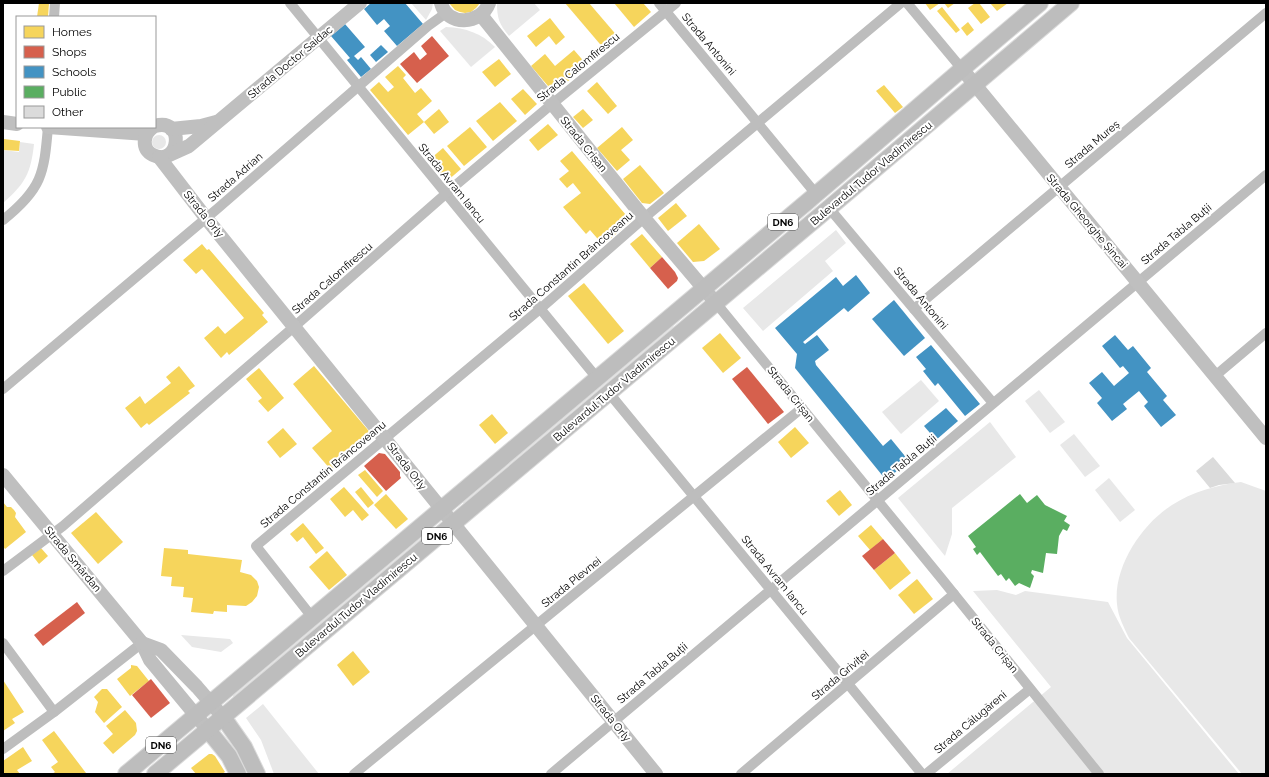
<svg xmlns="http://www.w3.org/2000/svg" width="1269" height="777" viewBox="0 0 1269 777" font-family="Raleway,sans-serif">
<rect width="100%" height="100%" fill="#fff"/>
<!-- green -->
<g fill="#e8e8e8">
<polygon points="411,3 433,3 432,9 426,20"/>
<path d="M 497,3 L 534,3 L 540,10 L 509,36 C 499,24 497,18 497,3 Z"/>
<path d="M 446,27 C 466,28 481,33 495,47 L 471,67 L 440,31 Z"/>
<circle cx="159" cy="142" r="7"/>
<path d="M 20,142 L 34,144 C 31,173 25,184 3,203 L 3,150 L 19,152 Z"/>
<polygon points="836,230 846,243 825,261 833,271 763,331 743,308"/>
<polygon points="673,326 677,330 465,505 462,502"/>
<polygon points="921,380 939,401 901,434 882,412"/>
<polygon points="1039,390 1065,422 1050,433 1025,401"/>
<polygon points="990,422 1016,457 952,508 952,534 945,556 898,498"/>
<polygon points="1074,434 1100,466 1085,477 1060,445"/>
<polygon points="1109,478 1135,510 1120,522 1095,490"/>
<path d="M 1241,482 L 1266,491 L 1266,774 L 1242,774 L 1129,638 C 1124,627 1118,617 1117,604 C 1113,567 1142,524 1172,505 C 1192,492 1217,485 1241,482 Z"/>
<polygon points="433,527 435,529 234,698 232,695"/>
<polygon points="997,590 1016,595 1025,591 1108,602 1127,638 1239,774 947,774 1051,687 973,591"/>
<polygon points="181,635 230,639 233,643 221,652 192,647"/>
<polygon points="263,704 319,774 274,774 261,740 246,718"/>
</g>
<!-- homes -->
<g fill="#f6d55c">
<polygon points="39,3 49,3 48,17 37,17"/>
<polygon points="449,3 480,3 476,8 471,12 465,13 460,12 455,10"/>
<polygon points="565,3 589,3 619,38 605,50"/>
<polygon points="614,3 643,3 651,12 634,27"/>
<polygon points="925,3 940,3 930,10"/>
<polygon points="944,3 955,3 948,8"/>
<polygon points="975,3 979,3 990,17 981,24 968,8"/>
<polygon points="990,3 1008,3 997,11"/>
<polygon points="942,7 960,30 956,33 937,11"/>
<polygon points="550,18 565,37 556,45 549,36 536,47 527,36"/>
<polygon points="968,22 974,30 967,36 961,28"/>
<polygon points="574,50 587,65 554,93 531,66 545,54 555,66"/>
<polygon points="499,59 511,74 495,87 482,72"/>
<polygon points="398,66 406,75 403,78 415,93 421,88 432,101 417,114 424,122 408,135 370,90 379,82 388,92 394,87 385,77"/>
<polygon points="597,82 617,106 608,114 587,91"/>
<polygon points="884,85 903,107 895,113 876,91"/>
<polygon points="523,89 537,104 525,115 511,99"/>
<polygon points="500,102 517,121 493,141 476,121"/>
<polygon points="439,109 449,122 434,134 424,122"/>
<polygon points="583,109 593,120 583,128 573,117"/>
<polygon points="548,124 558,135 538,151 529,140"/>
<polygon points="470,127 487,147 464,166 447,146"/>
<polygon points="622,127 633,140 621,150 630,160 617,171 597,148"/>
<polygon points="4,139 20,141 19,151 3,150"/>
<polygon points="443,148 461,169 447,181 429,160"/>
<polygon points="572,151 631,221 603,245 590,230 586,234 563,207 581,193 573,183 567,188 559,179 569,171 560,161"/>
<polygon points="640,165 664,193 650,204 642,203 623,179"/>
<polygon points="676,203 687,216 668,231 658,218"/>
<polygon points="699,224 720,249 704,261 693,262 677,243"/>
<polygon points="642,234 662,257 650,268 630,244"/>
<polygon points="202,244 207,250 209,249 264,313 262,315 268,322 229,355 227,352 221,358 204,338 218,326 225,334 244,318 202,269 196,274 183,260"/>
<polygon points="584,283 624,331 608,344 568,296"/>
<polygon points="720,333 741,358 723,373 702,348"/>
<polygon points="179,366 195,386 188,391 190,393 149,425 147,423 141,428 125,408 140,396 145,404 171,383 166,377"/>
<polygon points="314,366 373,436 331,470 312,448 332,431 293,384"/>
<polygon points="259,368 284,398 268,412 258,401 262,398 246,379"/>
<polygon points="492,414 508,433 495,444 479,425"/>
<polygon points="795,427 809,443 791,458 778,442"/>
<polygon points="283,428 297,444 280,458 267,442"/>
<polygon points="365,470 383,491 377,497 358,475"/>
<polygon points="344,487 369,515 362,521 353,510 345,517 330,499"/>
<polygon points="361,487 374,503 368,508 355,492"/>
<polygon points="840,490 852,505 839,516 826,501"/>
<polygon points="386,494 408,519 396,529 374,505"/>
<polygon points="3,502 7,507 11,507 14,510 16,513 15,517 26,532 5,549 3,546"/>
<polygon points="96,512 123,542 98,564 71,533"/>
<polygon points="303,523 324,548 316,554 303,537 297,542 290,534"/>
<polygon points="871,525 883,539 870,550 858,536"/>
<polygon points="41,548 48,556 39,564 32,555"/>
<polygon points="164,548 188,550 188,554 242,560 240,572 251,575 257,581 259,587 257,596 252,602 246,606 227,605 227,612 214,611 213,614 191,612 193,598 183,597 184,587 171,586 172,577 161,576"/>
<polygon points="327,551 347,575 329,590 309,567"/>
<polygon points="895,553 911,573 890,590 874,570"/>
<polygon points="917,579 933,599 914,614 898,595"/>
<polygon points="353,651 370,672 353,686 337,665"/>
<polygon points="131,665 137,666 149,681 130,696 117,679 131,668"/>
<polygon points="3,680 24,712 12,719 15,723 3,731"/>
<polygon points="102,689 107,689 122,707 104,723 95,712 98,702 94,697"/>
<polygon points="125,710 136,723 137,731 135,735 113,754 103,743 113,734 106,726"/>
<polygon points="54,731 86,773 84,774 52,774 55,772 51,767 58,762 42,740"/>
<polygon points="23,747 32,761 17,770 20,774 3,774 3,761"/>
<polygon points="209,754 212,754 215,756 225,772 222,774 196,774 191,768"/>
</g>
<!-- shops -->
<g fill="#d6604d">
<polygon points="432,36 449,56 417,83 400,64 414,52 420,60 427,54 421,46"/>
<polygon points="662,257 675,272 678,278 677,281 668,289 650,268"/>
<polygon points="747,367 784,412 768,424 732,379"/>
<polygon points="379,453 385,454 400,472 400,476 401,478 386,491 364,466"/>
<polygon points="883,539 895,553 874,570 862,556"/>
<polygon points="77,602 85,613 43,646 34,635"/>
<polygon points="151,679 170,703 151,718 132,695"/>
</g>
<!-- schools -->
<g fill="#4393c3">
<polygon points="371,3 405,3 423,24 397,46 384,31 390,26 384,19 377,25 364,9"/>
<polygon points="345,24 365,47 354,56 358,60 361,57 371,69 361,77 347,60 350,58 331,36"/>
<polygon points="381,45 388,52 376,62 370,55"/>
<polygon points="856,275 870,293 848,312 844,308 803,342 805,344 817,335 829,350 815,361 816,365 883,446 891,439 909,461 886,480 795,368 797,354 775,328 836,277 843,286"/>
<polygon points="894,300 925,338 904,356 872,319"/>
<polygon points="1115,335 1128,350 1133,346 1151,368 1147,372 1167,396 1163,400 1176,415 1161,427 1144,406 1148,402 1139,391 1123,404 1127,409 1112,421 1097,403 1102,398 1089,383 1102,372 1114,386 1129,373 1123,366 1120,368 1102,346"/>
<polygon points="931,345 980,404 965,416 938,383 935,386 923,371 926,369 916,357"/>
<polygon points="946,408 958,421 936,440 924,426"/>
</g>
<!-- public -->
<polygon fill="#5aae61" points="1020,494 1027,503 1037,495 1045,505 1067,516 1064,521 1070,525 1067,531 1063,529 1059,536 1057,554 1046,553 1043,573 1032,570 1031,573 1034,576 1030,588 1019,583 1015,586 1009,578 1006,581 1001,574 998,576 980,552 977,555 973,549 976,547 968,536"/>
<!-- building -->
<polygon fill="#dbdbdb" points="1213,457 1235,483 1219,485 1210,488 1196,471"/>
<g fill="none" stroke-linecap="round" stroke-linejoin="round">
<defs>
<g id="primary">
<polyline points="223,717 244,747 257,774"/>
<polyline points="208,730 229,756 238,774"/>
<path d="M 126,774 C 353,583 580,392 807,202 C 885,136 962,68 1040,3"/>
<polyline points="155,774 829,208 1071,3"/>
</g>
</defs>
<!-- primary casing -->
<use href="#primary" stroke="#dbdbdb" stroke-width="18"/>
<!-- street -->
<g stroke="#bdbdbd" stroke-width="10">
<polyline points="290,3 597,378"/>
<polyline points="659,3 816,194"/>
<polyline points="907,3 962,69"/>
<polyline points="54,17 55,3"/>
<polyline points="829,208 993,403"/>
<path d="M 3,220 C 42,189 44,174 48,127"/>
<polyline points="716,303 941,578 1099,774"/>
<polyline points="914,309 1266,13"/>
<polyline points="1215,376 1266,333"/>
<polyline points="3,389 217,209 428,26 446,13"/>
<polyline points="609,393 922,774"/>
<polyline points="3,571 63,526 295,326 457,184 552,104 676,3"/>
<polyline points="312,617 256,546 540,309 644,218 901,3"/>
<polyline points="3,643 54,712"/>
<polyline points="3,749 54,712 142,643"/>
<polyline points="354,774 802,408"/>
<polyline points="551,774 1266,175"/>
<polyline points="741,774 954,594"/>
<polyline points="926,774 1030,689"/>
</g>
<!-- secondary -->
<g stroke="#bfbfbf" stroke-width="14">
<path d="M 441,3 C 447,27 481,25 489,3"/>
<polyline points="481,15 644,218 716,303"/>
<polyline points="962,69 1266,438"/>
<polyline points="3,122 17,124"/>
<polyline points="48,127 146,134"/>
<path d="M 153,127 C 143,134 141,149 153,155 C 180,168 186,117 155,126"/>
<polyline points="171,129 201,126 216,122"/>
<polyline points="169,155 189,146 360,3"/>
<polyline points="159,157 206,218 656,774"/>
<polyline points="3,475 142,643 150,660 208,730"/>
<polyline points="142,643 161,650 197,687 223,717"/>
</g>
<!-- primary -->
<use href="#primary" stroke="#bdbdbd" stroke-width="16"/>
</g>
<g text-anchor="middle" stroke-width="4" stroke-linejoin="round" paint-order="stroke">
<!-- shield labels -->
<g fill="#fff" stroke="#4c4c4c" stroke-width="1">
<rect x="768" y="214" width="30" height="16" rx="3"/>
<rect x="422" y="528" width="30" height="16" rx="3"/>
<rect x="146" y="737" width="30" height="16" rx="3"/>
</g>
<g font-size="10" font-weight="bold" fill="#000">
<text x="783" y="226">DN6</text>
<text x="437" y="540">DN6</text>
<text x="161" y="749">DN6</text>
</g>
<!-- street labels -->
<g font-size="11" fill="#000" stroke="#fff">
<text transform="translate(709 44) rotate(50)" y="4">Strada Antonini</text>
<text transform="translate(290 62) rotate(-40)" y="4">Strada Doctor Saidac</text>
<text transform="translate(578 67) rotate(-39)" y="4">Strada Calomfirescu</text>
<text transform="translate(584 144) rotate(51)" y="4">Strada Crișan</text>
<text transform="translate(1092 144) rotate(-40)" y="4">Strada Mureș</text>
<text transform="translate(871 173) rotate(-40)" y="4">Bulevardul Tudor Vladimirescu</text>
<text transform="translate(235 177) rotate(-41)" y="4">Strada Adrian</text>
<text transform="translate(452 183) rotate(51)" y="4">Strada Avram Iancu</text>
<text transform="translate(204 214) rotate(51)" y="4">Strada Orly</text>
<text transform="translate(1087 221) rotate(50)" y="4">Strada Gheorghe Șincai</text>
<text transform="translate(1176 234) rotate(-40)" y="4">Strada Tabla Buții</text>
<text transform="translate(571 266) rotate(-41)" y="4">Strada Constantin Brâncoveanu</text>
<text transform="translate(332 278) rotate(-41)" y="4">Strada Calomfirescu</text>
<text transform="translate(921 298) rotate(50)" y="4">Strada Antonini</text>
<text transform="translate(614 389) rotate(-40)" y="4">Bulevardul Tudor Vladimirescu</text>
<text transform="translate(791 394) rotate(51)" y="4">Strada Crișan</text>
<text transform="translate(901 465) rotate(-40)" y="4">Strada Tabla Buții</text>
<text transform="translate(407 466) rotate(52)" y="4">Strada Orly</text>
<text transform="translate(323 474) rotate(-40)" y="4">Strada Constantin Brâncoveanu</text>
<text transform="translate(73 559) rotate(50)" y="4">Strada Smârdan</text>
<text transform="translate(775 575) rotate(51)" y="4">Strada Avram Iancu</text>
<text transform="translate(571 582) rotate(-39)" y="4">Strada Plevnei</text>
<text transform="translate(356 605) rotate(-40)" y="4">Bulevardul Tudor Vladimirescu</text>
<text transform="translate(995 645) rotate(51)" y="4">Strada Crișan</text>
<text transform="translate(652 673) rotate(-40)" y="4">Strada Tabla Buții</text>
<text transform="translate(840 675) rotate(-40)" y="4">Strada Griviței</text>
<text transform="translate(611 718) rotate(51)" y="4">Strada Orly</text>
<text transform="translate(970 722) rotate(-40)" y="4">Strada Călugăreni</text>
</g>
</g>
<!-- border -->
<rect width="1269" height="777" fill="none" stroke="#000000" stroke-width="8"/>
<!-- legend -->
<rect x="16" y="16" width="140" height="112" fill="#ffffff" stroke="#999999"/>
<rect x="24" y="26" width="20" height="12" fill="#f6d55c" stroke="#999999"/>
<text x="52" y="36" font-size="12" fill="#000000">Homes</text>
<rect x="24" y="46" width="20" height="12" fill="#d6604d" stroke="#999999"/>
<text x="52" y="56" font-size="12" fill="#000000">Shops</text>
<rect x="24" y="66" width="20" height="12" fill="#4393c3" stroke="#999999"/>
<text x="52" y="76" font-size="12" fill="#000000">Schools</text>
<rect x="24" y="86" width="20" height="12" fill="#5aae61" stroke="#999999"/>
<text x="52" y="96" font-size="12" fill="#000000">Public</text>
<rect x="24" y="106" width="20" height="12" fill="#dbdbdb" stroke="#999999"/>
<text x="52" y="116" font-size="12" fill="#000000">Other</text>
</svg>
